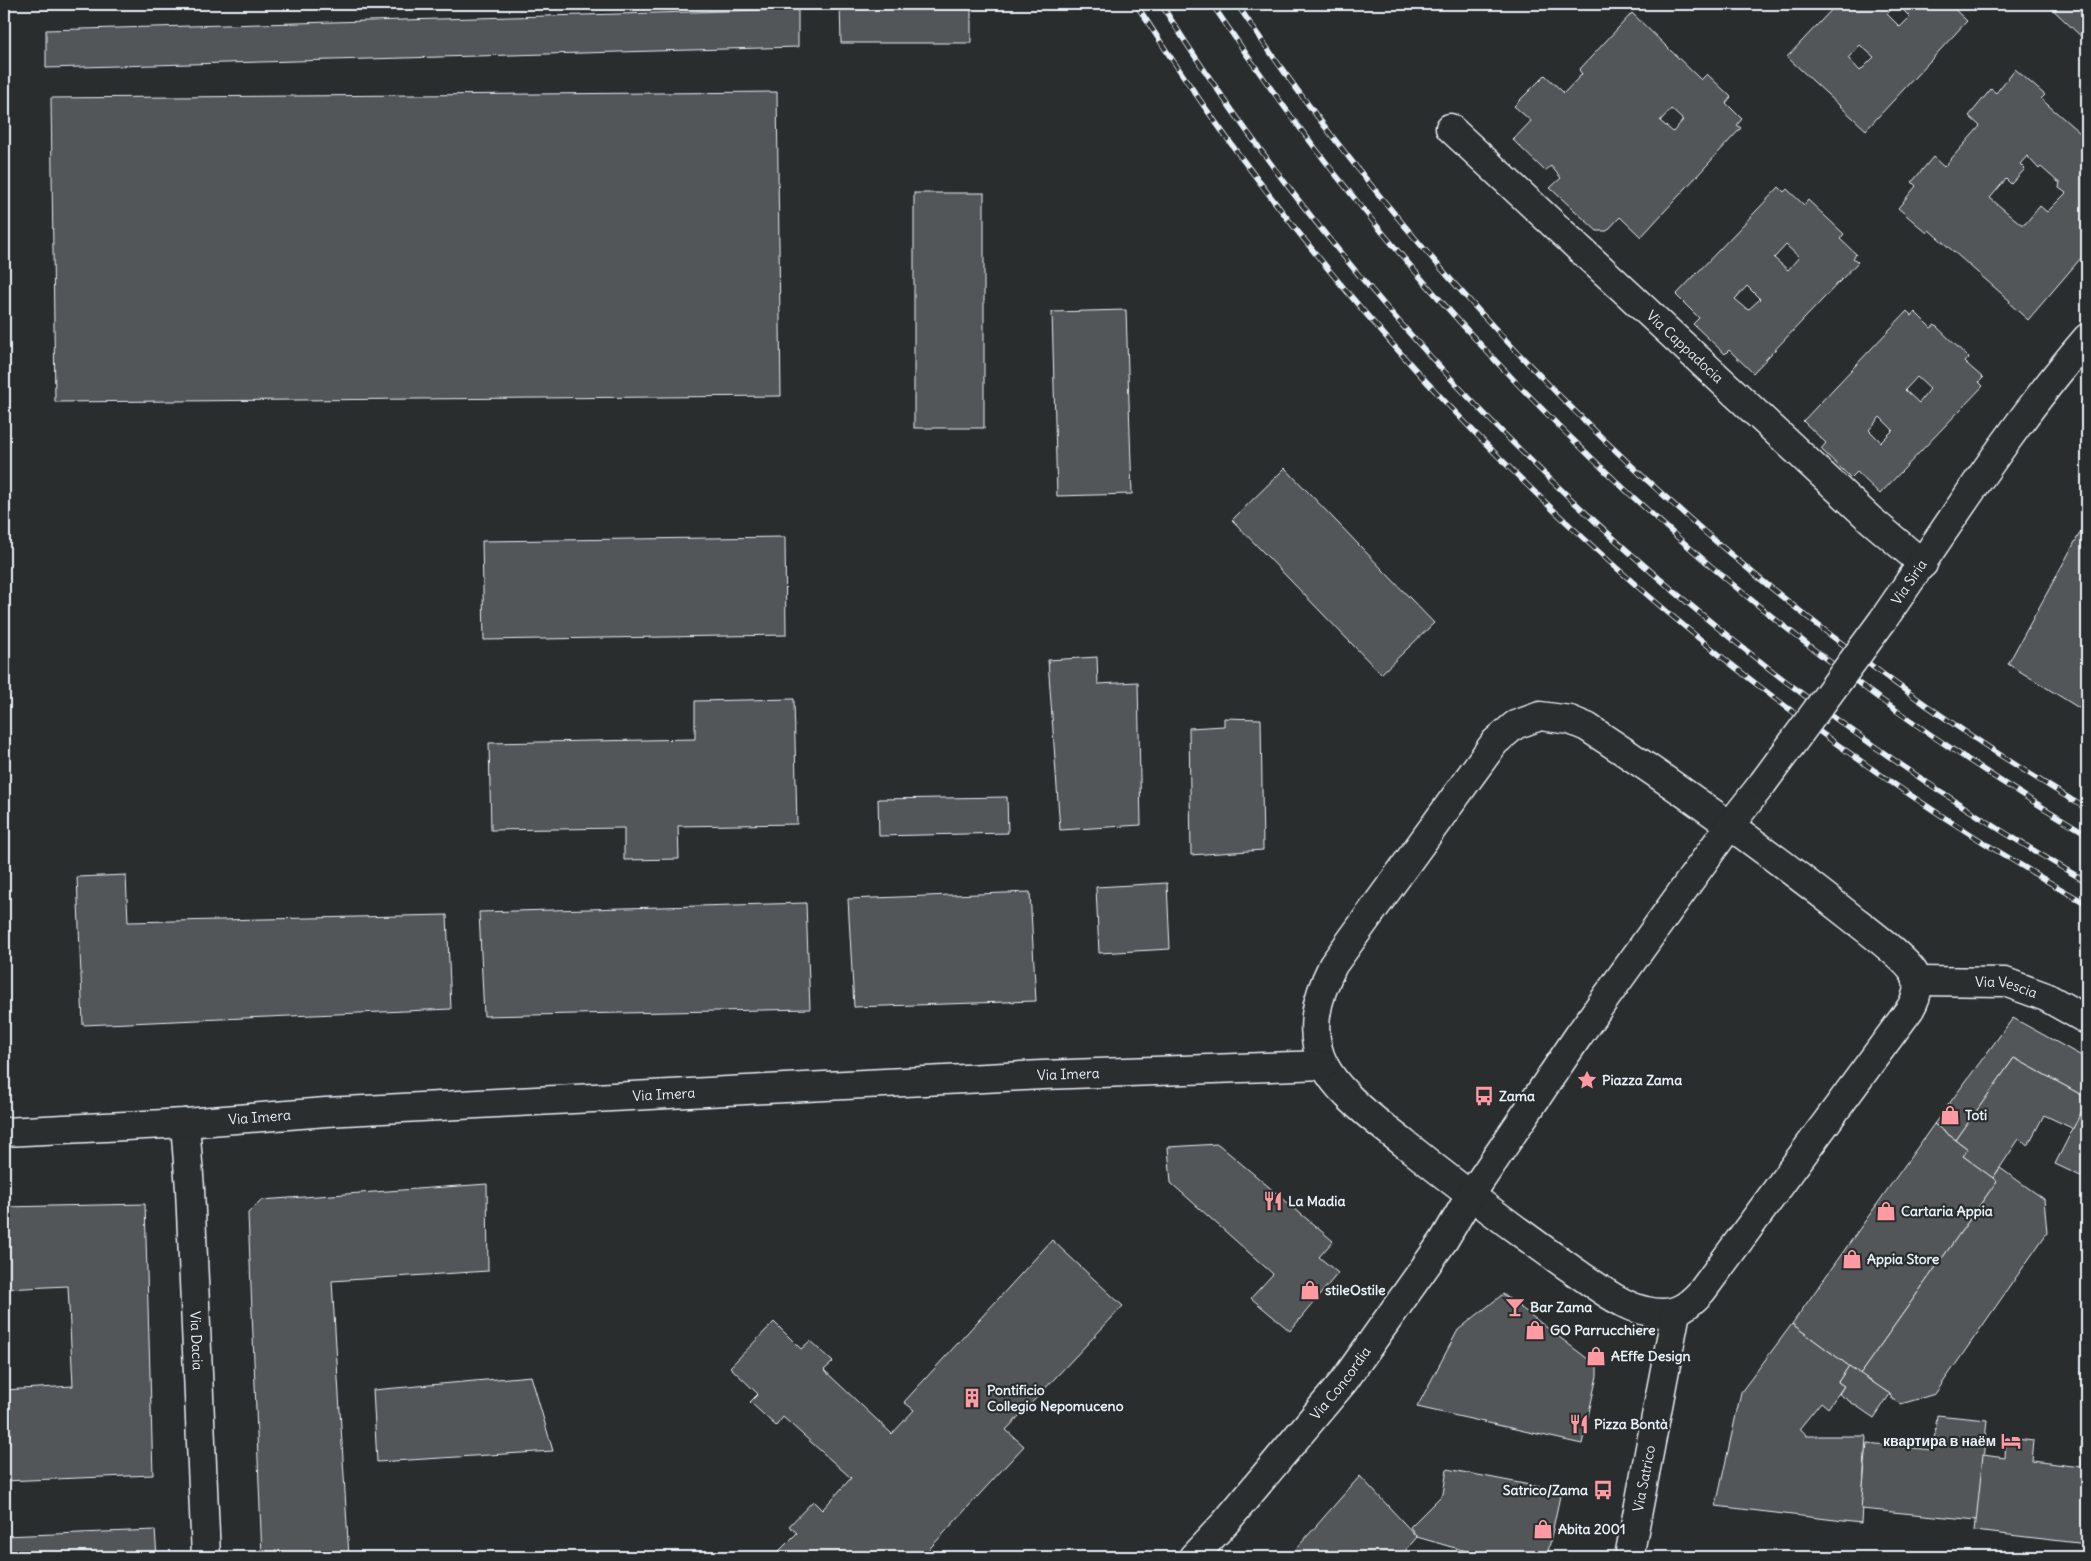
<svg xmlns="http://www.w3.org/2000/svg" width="2091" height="1561" viewBox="0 0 2091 1561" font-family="Delius,sans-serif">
<rect width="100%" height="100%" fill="#2a2d2e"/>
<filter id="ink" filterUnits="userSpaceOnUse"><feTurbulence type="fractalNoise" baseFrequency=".02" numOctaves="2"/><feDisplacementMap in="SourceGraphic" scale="10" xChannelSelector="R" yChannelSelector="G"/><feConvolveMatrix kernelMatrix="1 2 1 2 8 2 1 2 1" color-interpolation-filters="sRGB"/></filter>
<g filter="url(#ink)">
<!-- building -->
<g fill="#535759" stroke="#e8f1f8" fill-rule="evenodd">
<polygon points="840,4 971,4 971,43 841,43"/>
<path d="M 1837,4 L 1949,4 L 1967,21 L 1866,130 L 1787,57 ZM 1897,4 L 1910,17 L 1900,27 L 1887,14 ZM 1860,45 L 1874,57 L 1860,71 L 1848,58 Z"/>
<polygon points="2047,4 2087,4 2087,42"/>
<polygon points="798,9 798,47 46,68 46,30"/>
<path d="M 1632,13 L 1701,80 L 1707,74 L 1731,97 L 1726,103 L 1742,119 L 1737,125 L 1741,128 L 1641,237 L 1620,217 L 1607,231 L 1597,231 L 1550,188 L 1561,178 L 1551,166 L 1545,171 L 1513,140 L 1531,121 L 1514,106 L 1545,75 L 1564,93 L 1582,74 L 1579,70 ZM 1671,109 L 1683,120 L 1673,132 L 1660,121 Z"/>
<path d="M 2015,69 L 2045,95 L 2041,99 L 2087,139 L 2087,251 L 2028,320 L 2009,303 L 2010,301 L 1929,230 L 1927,233 L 1898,208 L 1916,186 L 1912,182 L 1933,157 L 1944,167 L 1980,126 L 1969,116 L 1991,89 L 1996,93 ZM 2027,156 L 2039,169 L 2041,167 L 2058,182 L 2060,182 L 2059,188 L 2066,193 L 2047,212 L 2040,206 L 2025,224 L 2021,224 L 1990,198 L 2006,179 L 2011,184 L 2025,169 L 2020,164 Z"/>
<polygon points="777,92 781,396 55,402 51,98"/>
<path d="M 1779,187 L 1784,192 L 1787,189 L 1804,205 L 1808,200 L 1844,234 L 1840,239 L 1856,254 L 1853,258 L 1858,262 L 1753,373 L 1729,350 L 1725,354 L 1693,324 L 1699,318 L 1676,295 ZM 1786,245 L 1799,257 L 1788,270 L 1774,258 ZM 1747,286 L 1760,299 L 1748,310 L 1735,299 Z"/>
<rect x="914" y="193" width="70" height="235"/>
<polygon points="1126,310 1132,494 1057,496 1052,312"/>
<path d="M 1907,311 L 1912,316 L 1915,312 L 1931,328 L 1935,325 L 1969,358 L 1965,362 L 1983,378 L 1979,382 L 1983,386 L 1880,494 L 1857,472 L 1851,478 L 1821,449 L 1826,443 L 1803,421 ZM 1917,377 L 1930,389 L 1919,403 L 1905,390 ZM 1880,417 L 1893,430 L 1881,442 L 1869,430 Z"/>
<polygon points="1285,468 1434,623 1381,674 1232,520"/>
<polygon points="2087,520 2087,713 2008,664"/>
<polygon points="785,537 786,635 484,640 482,541"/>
<polygon points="1097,657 1098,684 1138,682 1141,825 1060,830 1048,660"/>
<polygon points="794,699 797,824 678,826 679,859 624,860 624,828 491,830 489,743 695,739 695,701"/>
<polygon points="1224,718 1261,719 1263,850 1191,855 1189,728 1224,726"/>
<polygon points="1007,797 1008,833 879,836 878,799"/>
<polygon points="126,875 128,922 447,915 451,1009 83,1025 77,877"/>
<polygon points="1167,883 1170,949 1099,953 1096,887"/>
<polygon points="1030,892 1036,1001 854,1007 848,899"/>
<polygon points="806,903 810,1009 484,1016 479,912"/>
<polygon points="2013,1018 2087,1059 2087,1098 2014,1058 1956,1140 1934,1124"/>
<polygon points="2014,1058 2087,1098 2087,1101 2074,1129 2044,1115 2028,1145 2019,1139 1993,1178 1963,1156 1968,1149 1956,1140"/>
<polygon points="2087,1101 2087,1179 2055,1164"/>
<polygon points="1934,1124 1968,1149 1963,1156 1997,1181 1860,1374 1792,1324"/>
<polygon points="1218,1144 1333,1241 1319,1257 1338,1273 1290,1331 1251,1298 1273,1274 1171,1183 1168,1147"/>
<polygon points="2000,1168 2044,1199 2047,1233 1935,1394 1901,1404 1892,1399 1890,1394 1860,1374 1997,1181 1993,1178"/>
<polygon points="487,1184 488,1271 332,1281 349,1557 262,1557 248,1213 261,1200"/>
<polygon points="145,1204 153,1475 4,1481 4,1390 73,1386 68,1286 4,1289 4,1207"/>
<polygon points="1052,1240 1123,1306 1006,1430 1024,1446 922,1557 773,1557 797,1533 789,1526 813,1501 822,1510 851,1478 783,1417 776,1426 750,1402 758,1394 730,1367 774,1322 801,1349 810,1341 833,1362 824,1370 892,1434 914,1410 904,1402"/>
<polygon points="1503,1294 1597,1366 1597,1376 1582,1444 1417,1407 1458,1330"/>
<polygon points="1792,1324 1849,1366 1838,1382 1844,1386 1828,1408 1821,1402 1800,1428 1807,1436 1866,1436 1861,1523 1716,1506 1741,1392"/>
<polygon points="1849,1366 1890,1394 1874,1418 1839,1394 1844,1386 1838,1382"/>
<polygon points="531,1376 553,1451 377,1462 373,1390"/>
<polygon points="1937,1415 1987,1420 1977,1520 1861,1509 1867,1443 1933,1450"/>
<polygon points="2006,1438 2034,1441 2032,1461 2081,1467 2083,1451 2080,1451 2081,1441 2087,1442 2087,1544 1975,1531 1983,1455 2005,1458"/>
<polygon points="1447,1469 1561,1491 1547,1557 1499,1557 1462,1550 1417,1537 1410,1527 1443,1494"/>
<polygon points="1360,1476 1417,1537 1400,1557 1289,1557"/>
<polygon points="155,1530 157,1557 4,1557 4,1536"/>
<polygon points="1462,1550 1499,1557 1461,1557"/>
</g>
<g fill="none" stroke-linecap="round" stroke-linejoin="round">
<defs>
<g id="minor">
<path id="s1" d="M 1450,128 L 1871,520 L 1923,564"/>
<path id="s2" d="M 1883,620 C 1949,525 2011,426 2087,338"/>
<path d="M 1540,716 L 1570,720 L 1587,727 C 1678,787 1767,850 1852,918 C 1866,929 1906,959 1914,973 C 1921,985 1917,997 1910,1009 L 1702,1291 C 1685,1310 1672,1317 1646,1311 C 1623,1307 1596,1286 1577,1273 C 1518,1232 1461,1189 1405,1144 C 1385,1128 1364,1113 1347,1095 C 1338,1086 1330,1076 1324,1065 C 1307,1031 1317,997 1333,965 L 1495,742 L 1515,725 Z"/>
<path id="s3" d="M 1917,981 L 2005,982 L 2046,997 L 2087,1020"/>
<path id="s4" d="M 185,1123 L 190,1189 L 206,1557"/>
<path id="s5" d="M 4,1132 L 185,1123 L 326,1112 L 785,1088 L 1042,1075 L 1324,1065"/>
<path id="s6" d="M 1193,1557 L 1225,1523 L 1344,1381 L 1444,1240 L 1470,1196 L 1579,1035 L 1730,825 L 1763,783"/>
<path id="s7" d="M 1629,1557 L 1676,1312"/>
</g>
</defs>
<!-- minor casing -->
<use href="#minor" stroke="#e8f1f8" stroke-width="31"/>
<!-- minor -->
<use href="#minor" stroke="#2a2d2e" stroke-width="28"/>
<defs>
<g id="rail">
<path d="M 1136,4 C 1373,378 1702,686 2087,904"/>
<path d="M 1161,4 C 1390,367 1716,668 2087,882"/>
<path d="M 1212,4 C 1438,342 1736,628 2087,834"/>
<path d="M 1237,4 C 1293,88 1355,168 1420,244 C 1610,467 1835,659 2087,809"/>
</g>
</defs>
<!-- rail casing -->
<use href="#rail" stroke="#e8f1f8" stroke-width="5.5"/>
<!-- rail -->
<use href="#rail" stroke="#2a2d2e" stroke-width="4" stroke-dasharray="11" stroke-linecap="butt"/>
<defs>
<polyline id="minor-bridge" points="1763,783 1883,620"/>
</defs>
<!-- minor-bridge casing -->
<use href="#minor-bridge" stroke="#e8f1f8" stroke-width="31" stroke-linecap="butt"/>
<!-- minor-bridge -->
<use href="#minor-bridge" stroke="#2a2d2e" stroke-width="28"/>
</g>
</g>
<!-- icons -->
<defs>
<symbol id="sight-bare" viewBox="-9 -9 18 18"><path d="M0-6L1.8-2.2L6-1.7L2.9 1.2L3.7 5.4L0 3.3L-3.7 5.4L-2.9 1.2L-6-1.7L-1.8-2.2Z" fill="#ff9aa2" stroke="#2a2d2e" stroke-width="2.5" paint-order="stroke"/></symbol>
<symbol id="bus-bare" viewBox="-9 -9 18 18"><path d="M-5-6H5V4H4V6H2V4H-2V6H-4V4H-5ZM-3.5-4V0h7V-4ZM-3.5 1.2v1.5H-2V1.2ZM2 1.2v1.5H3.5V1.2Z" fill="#ff9aa2" stroke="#2a2d2e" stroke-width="2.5" paint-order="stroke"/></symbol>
<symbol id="shop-bare" viewBox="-9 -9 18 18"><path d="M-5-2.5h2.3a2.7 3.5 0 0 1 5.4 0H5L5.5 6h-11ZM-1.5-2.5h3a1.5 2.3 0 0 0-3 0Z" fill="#ff9aa2" stroke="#2a2d2e" stroke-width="2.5" paint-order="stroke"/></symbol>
<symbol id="restaurant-bare" viewBox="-9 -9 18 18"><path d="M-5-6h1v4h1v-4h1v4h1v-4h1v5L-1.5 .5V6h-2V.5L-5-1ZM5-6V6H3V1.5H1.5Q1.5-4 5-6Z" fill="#ff9aa2" stroke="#2a2d2e" stroke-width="2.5" paint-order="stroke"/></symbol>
<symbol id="bar-bare" viewBox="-9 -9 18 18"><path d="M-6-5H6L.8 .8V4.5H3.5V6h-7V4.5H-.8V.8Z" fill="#ff9aa2" stroke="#2a2d2e" stroke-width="2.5" paint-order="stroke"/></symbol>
<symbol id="building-bare" viewBox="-9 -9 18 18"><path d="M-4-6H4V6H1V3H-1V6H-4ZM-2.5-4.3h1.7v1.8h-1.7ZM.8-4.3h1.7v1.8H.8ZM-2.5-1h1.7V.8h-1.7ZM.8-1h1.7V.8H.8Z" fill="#ff9aa2" stroke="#2a2d2e" stroke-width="2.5" paint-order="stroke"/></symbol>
<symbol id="hotel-bare" viewBox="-9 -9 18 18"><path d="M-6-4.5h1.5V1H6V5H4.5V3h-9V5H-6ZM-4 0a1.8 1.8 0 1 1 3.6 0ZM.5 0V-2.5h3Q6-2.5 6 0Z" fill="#ff9aa2" stroke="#2a2d2e" stroke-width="2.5" paint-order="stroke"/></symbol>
</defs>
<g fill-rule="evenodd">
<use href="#sight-bare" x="1573" y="1066" width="28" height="28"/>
<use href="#bus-bare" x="1470" y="1082" width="28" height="28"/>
<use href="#shop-bare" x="1936" y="1101" width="28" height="28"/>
<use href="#restaurant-bare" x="1259" y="1187" width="28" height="28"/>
<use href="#shop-bare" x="1872" y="1197" width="28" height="28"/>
<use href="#shop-bare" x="1838" y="1245" width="28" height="28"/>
<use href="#shop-bare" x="1296" y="1276" width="28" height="28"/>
<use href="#bar-bare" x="1501" y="1293" width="28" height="28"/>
<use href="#shop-bare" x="1521" y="1316" width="28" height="28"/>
<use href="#shop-bare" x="1582" y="1342" width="28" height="28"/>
<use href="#building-bare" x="958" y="1384" width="28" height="28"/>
<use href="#restaurant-bare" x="1565" y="1410" width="28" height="28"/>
<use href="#hotel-bare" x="1997" y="1427" width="28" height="28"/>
<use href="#bus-bare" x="1589" y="1476" width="28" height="28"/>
<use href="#shop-bare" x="1529" y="1515" width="28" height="28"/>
</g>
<g text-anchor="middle" stroke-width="4.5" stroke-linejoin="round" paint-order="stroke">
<!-- street labels -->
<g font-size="14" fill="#e8f1f8" stroke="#2a2d2e">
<text dy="5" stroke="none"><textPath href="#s1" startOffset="321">Via Cappadocia</textPath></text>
<text dy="5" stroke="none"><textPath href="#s2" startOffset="46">Via Siria</textPath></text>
<text dy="5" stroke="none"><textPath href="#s3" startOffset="90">Via Vescia</textPath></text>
<text dy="5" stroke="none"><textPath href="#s5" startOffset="1066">Via Imera</textPath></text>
<text dy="5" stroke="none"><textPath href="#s5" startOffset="661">Via Imera</textPath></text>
<text dy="5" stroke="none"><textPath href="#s5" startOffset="256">Via Imera</textPath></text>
<text dy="5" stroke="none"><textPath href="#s4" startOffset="218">Via Dacia</textPath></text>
<text dy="5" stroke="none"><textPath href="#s6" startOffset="228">Via Concordia</textPath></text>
<text dy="5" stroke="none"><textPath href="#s7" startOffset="80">Via Satrico</textPath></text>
</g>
<!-- poi labels -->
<g font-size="14" font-weight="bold" fill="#e8f1f8" stroke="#2a2d2e" text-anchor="start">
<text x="1602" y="1085">Piazza Zama</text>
<text x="1499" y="1101">Zama</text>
<text x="1965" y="1120">Toti</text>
<text x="1288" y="1206">La Madia</text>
<text x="1901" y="1216">Cartaria Appia</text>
<text x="1867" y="1264">Appia Store</text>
<text x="1325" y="1295">stileOstile</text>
<text x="1530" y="1312">Bar Zama</text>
<text x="1550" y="1335">GO Parrucchiere</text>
<text x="1611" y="1361">AEffe Design</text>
<text x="987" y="1395">Pontificio<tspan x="987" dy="16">Collegio Nepomuceno</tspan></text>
<text x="1594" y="1429">Pizza Bontà</text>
<text x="1996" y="1446" text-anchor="end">квартира в наём</text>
<text x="1588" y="1495" text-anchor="end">Satrico/Zama</text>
<text x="1558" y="1534">Abita 2001</text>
</g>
</g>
<!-- margin -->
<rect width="2091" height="1561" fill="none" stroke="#2a2d2e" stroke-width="20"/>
<rect x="10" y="10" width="2071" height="1541" fill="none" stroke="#e8f1f8" stroke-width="2" filter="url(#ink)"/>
</svg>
